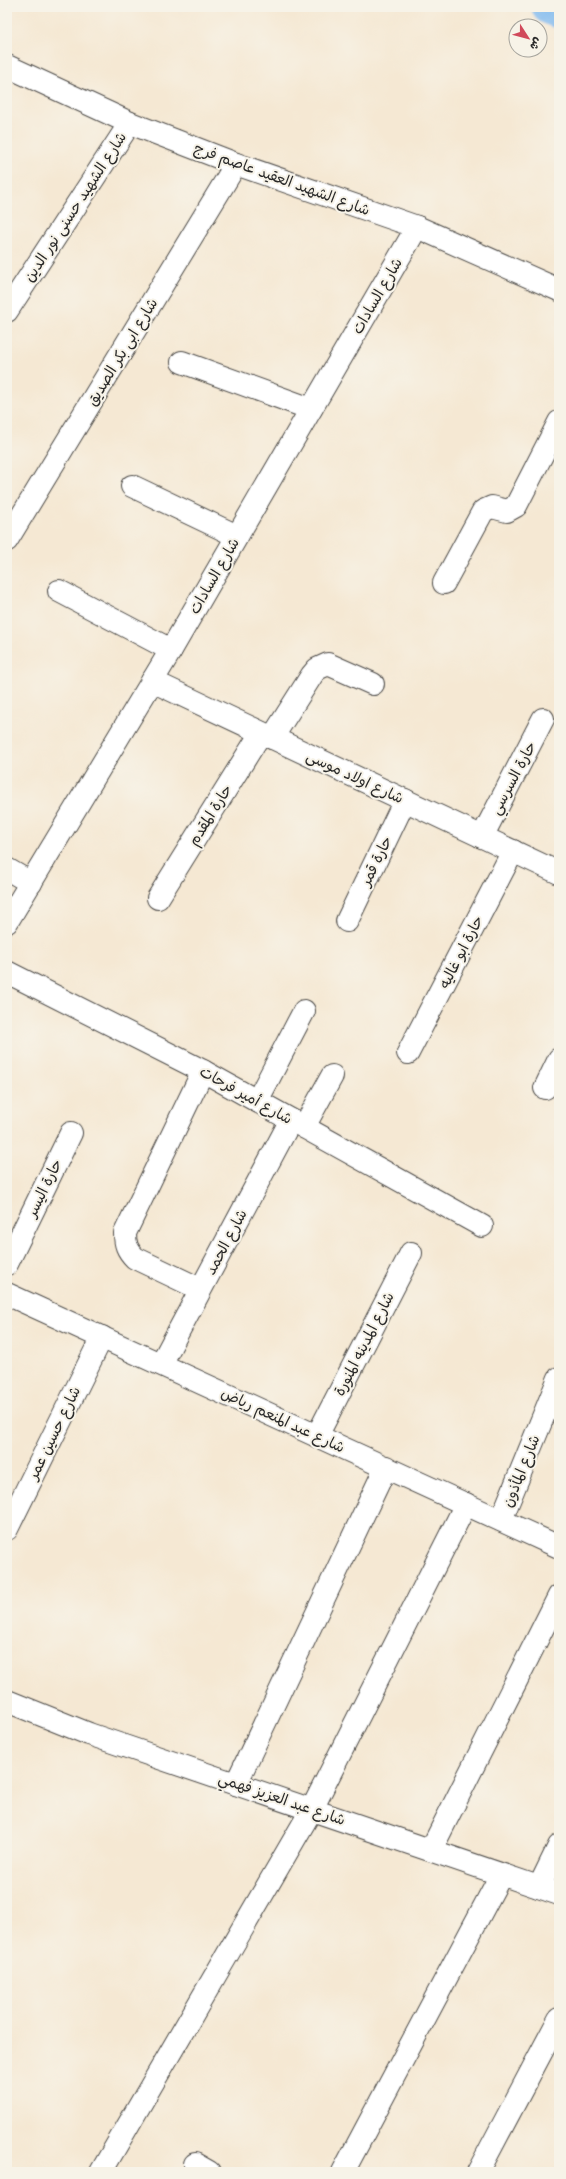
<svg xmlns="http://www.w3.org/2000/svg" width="566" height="2179" viewBox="0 0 566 2179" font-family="Mynerve,'Playpen Sans Arabic',sans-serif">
<rect width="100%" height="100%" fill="#f7f3e8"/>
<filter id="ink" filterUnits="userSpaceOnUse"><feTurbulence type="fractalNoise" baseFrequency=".025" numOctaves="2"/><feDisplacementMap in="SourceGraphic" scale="8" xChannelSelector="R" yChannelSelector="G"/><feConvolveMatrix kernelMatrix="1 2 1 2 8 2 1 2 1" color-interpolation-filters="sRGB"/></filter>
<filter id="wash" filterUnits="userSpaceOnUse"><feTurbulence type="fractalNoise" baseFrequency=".012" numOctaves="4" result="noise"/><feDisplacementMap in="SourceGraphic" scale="16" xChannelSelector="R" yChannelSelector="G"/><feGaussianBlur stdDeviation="0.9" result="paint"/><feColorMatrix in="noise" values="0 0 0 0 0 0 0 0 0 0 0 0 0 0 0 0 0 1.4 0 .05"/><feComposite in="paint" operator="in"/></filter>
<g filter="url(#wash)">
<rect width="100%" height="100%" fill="#f5e8d3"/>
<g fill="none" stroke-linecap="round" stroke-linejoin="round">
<!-- canal -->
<polyline stroke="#7eb9f0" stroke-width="35" points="549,7 559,11"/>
</g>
</g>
<g filter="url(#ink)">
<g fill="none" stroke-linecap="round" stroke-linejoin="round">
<defs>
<g id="street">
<polyline points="7,66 130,123 236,164 417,227 559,290"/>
<polyline points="7,311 130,123"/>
<polyline points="182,362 311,409"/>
<polyline points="132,486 237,536"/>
<polyline points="7,540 236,164"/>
<polyline points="444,583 483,511 492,507 507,511 516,506 559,422"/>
<polyline points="59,591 171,650"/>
<polyline points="152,681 559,873"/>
<polyline points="272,738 312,675 317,669 328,664 373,684"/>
<polyline points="482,837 543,719"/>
<polyline points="7,869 31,883"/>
<polyline points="158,898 261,733"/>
<polyline points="347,921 405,800"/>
<polyline points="7,922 171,650 417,227"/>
<polyline points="7,972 203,1071 482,1226"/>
<polyline points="408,1053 513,851"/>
<polyline points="545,1088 559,1059"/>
<polyline points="257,1101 304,1011"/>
<polyline points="304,1127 332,1076"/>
<polyline points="7,1264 71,1133"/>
<path d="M 200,1289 L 135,1258 C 127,1250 125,1244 125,1233 L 203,1071"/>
<polyline points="7,1294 559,1547"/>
<polyline points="161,1364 291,1120"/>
<polyline points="317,1436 411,1253"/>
<polyline points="501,1520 559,1378"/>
<polyline points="7,1529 102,1337"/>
<polyline points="7,1701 89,1734 559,1894"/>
<polyline points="236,1784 386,1467"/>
<polyline points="431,1850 559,1596"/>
<polyline points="539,1887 559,1846"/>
<polyline points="195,2164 209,2172"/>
<polyline points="101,2172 312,1809 466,1504"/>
<polyline points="343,2172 501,1875"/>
<polyline points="478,2172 559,2019"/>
</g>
</defs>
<!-- street casing -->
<use href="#street" stroke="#494744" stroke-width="24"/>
<!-- street -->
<use href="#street" stroke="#fff" stroke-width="22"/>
</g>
</g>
<g text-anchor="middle" stroke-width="4" stroke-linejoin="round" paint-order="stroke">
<!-- street labels -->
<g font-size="15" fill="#2b2b2b" stroke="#f7f3e8">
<text transform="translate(282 179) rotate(20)" y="5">شارع الشهيد العقيد عاصم فرج</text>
<text transform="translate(75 207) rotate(-57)" y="5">شارع الشهيد حسنى نور الدين</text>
<text transform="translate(377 296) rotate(-60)" y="5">شارع السادات</text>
<text transform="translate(122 352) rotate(-59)" y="5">شارع ابى بكر الصديق</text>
<text transform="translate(214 576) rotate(-60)" y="5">شارع السادات</text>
<text transform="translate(355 777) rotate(25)" y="5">شارع اولاد موسى</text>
<text transform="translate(513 778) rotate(-62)" y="5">حارة السرسي</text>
<text transform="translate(210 815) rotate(-58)" y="5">حارة المقدم</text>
<text transform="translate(376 861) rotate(-64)" y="5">حارة قمر</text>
<text transform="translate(461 952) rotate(-63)" y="5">حارة ابو غاليه</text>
<text transform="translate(246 1095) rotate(29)" y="5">شارع أمير فرحات</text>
<text transform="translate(44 1188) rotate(-64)" y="5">حارة اليسر</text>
<text transform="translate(226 1242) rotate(-62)" y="5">شارع الحمد</text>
<text transform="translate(364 1344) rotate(-63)" y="5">شارع المدينه المنورة</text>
<text transform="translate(283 1420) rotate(25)" y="5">شارع عبد المنعم رياض</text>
<text transform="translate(54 1433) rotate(-64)" y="5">شارع حسين عمر</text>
<text transform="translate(521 1471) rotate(-68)" y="5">شارع المأذون</text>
<text transform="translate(282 1799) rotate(19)" y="5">شارع عبد العزيز فهمي</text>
</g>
</g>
<!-- margin -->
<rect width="566" height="2179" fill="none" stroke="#f7f3e8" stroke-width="24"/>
<!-- north arrow -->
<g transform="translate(528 38) rotate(126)"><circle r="19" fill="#f7f3e8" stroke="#a5a39c"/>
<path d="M0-3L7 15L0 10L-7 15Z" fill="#d1495b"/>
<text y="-6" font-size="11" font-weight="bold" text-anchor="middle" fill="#2b2b2b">ش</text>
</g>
</svg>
